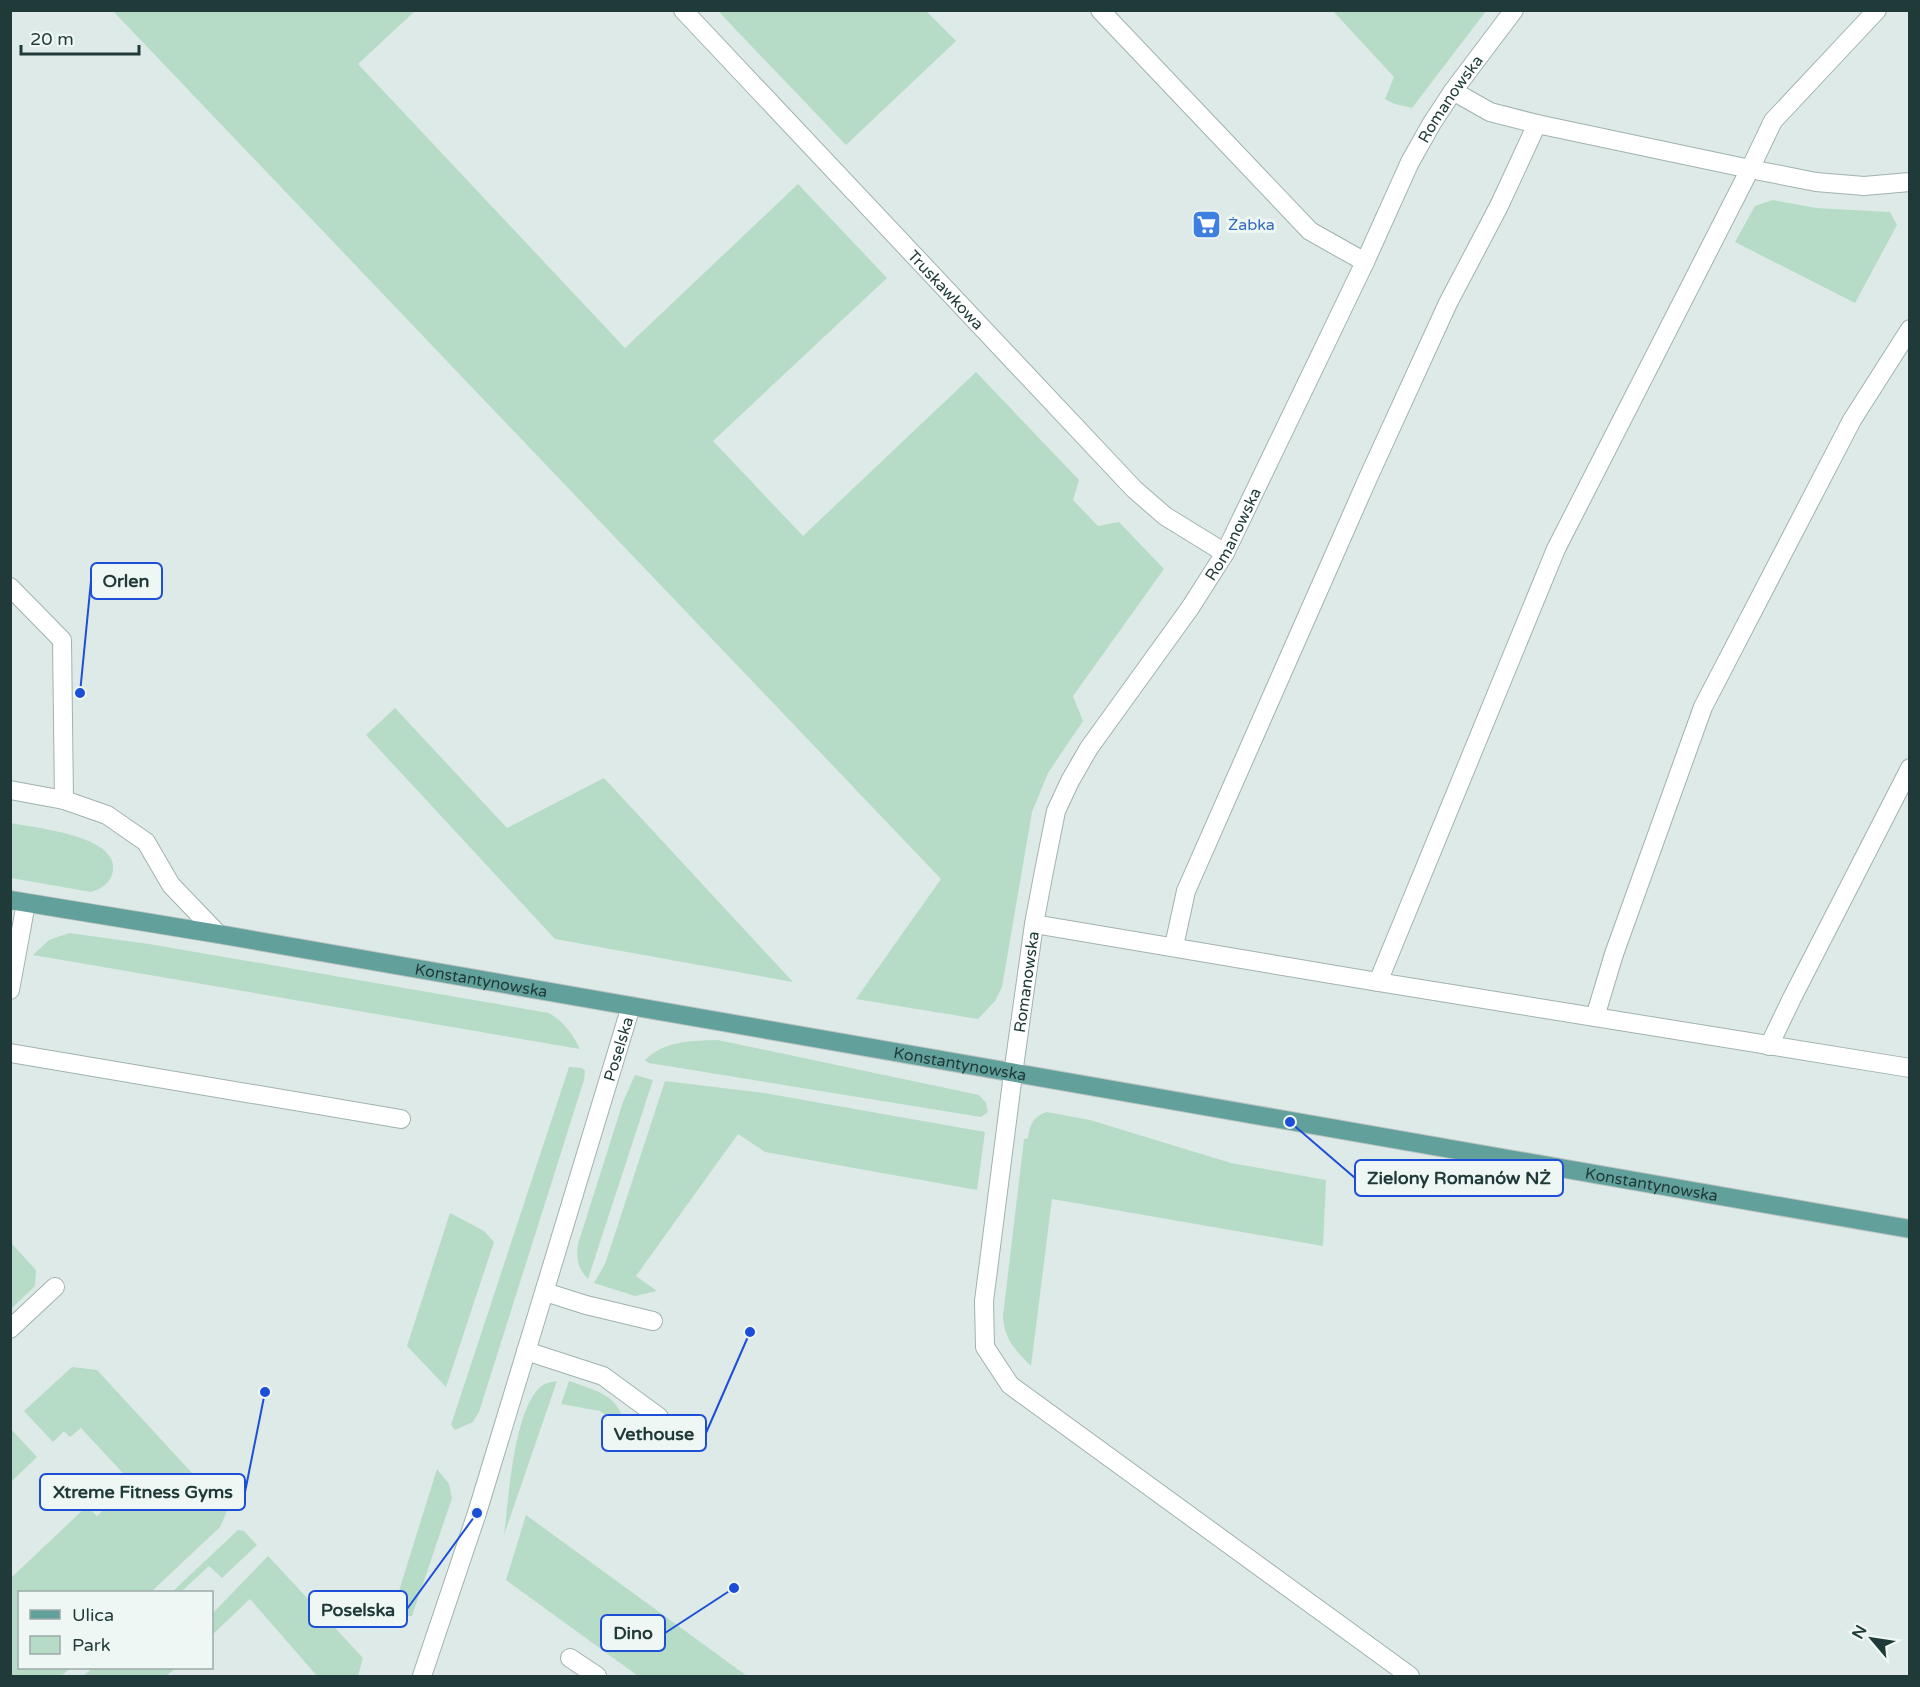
<svg xmlns="http://www.w3.org/2000/svg" width="1920" height="1687" viewBox="0 0 1920 1687" font-family="'Varela Round',sans-serif">
<rect width="100%" height="100%" fill="#deeae7"/>
<!-- green -->
<g fill="#b6dcc7">
<polygon points="113,11 415,11 358,64 625,348 798,184 887,278 713,441 803,536 976,372 1079,480 1073,500 1098,526 1119,522 1164,569 1073,696 1083,721 1048,773 1032,812 1002,987 995,1001 978,1019 856,999 941,879"/>
<polygon points="718,11 926,11 956,41 846,145"/>
<polygon points="1333,11 1486,11 1412,108 1395,104 1385,99 1394,77"/>
<polygon points="1773,200 1816,208 1890,212 1897,225 1855,303 1735,242 1755,206"/>
<polygon points="395,708 507,828 604,778 793,982 555,939 366,735"/>
<path d="M 11,823 C 34,828 119,835 113,871 C 111,883 101,889 91,892 L 11,878 Z"/>
<path d="M 69,933 L 149,944 L 549,1013 C 564,1022 572,1033 580,1049 L 33,955 L 49,940 Z"/>
<path d="M 718,1040 L 979,1095 L 986,1103 L 988,1112 L 981,1117 L 649,1063 L 645,1060 C 666,1040 691,1041 718,1040 Z"/>
<polygon points="569,1067 582,1068 585,1071 584,1080 479,1412 473,1422 455,1430 451,1425"/>
<path d="M 635,1075 L 653,1080 L 588,1279 C 578,1268 576,1260 578,1244 L 623,1102 Z"/>
<polygon points="665,1081 764,1093 985,1132 977,1190 765,1152 738,1134 636,1276 657,1291 635,1296 594,1283 605,1264"/>
<path d="M 1047,1112 L 1090,1120 L 1231,1163 L 1326,1180 L 1323,1246 L 1052,1199 L 1031,1366 C 1015,1350 1004,1339 1003,1316 L 1024,1139 L 1028,1138 C 1030,1125 1033,1116 1047,1112 Z"/>
<polygon points="450,1213 484,1231 494,1242 446,1387 407,1346"/>
<polygon points="11,1243 36,1270 35,1286 11,1309"/>
<polygon points="72,1367 97,1370 227,1511 220,1527 151,1592 20,1592 20,1668 71,1668 61,1676 11,1676 11,1578 87,1506 97,1516 132,1483 81,1428 70,1437 64,1431 53,1442 24,1411"/>
<path d="M 557,1381 L 504,1535 C 509,1498 513,1413 540,1387 C 545,1383 551,1382 557,1381 Z"/>
<path d="M 569,1381 C 597,1391 621,1395 625,1429 L 600,1411 L 561,1404 Z"/>
<polygon points="10,1428 37,1457 11,1482 10,1482"/>
<polygon points="437,1469 449,1484 452,1498 412,1616 402,1616 393,1610"/>
<polygon points="526,1515 747,1676 638,1676 506,1580"/>
<polygon points="238,1530 244,1531 257,1545 222,1578 209,1566 181,1592 172,1592"/>
<polygon points="268,1556 363,1658 358,1676 317,1676 250,1599 212,1635 212,1614"/>
<polygon points="93,1668 176,1668 166,1676 83,1676"/>
</g>
<g fill="none" stroke-linecap="round" stroke-linejoin="round">
<defs>
<g id="service">
<polyline points="1100,10 1310,231 1365,262"/>
<polyline points="10,587 62,640 64,800"/>
<polyline points="10,790 64,800 107,815 146,842 171,885 218,934"/>
<polyline points="1595,1017 1614,954 1703,707 1852,420 1910,329"/>
<polyline points="1769,1046 1792,998 1910,768"/>
<polyline points="1013,1074 984,1301 985,1347 1010,1385 1410,1676"/>
<polyline points="545,1292 586,1305 653,1321"/>
<polyline points="526,1351 603,1376 659,1417"/>
<polyline points="570,1658 597,1676"/>
</g>
<g id="minor">
<path id="s1" d="M 683,10 L 1134,489 L 1165,516 L 1225,553"/>
<polyline points="1453,91 1490,112 1537,124 1750,169 1816,182 1864,186 1910,182"/>
<polyline points="1034,924 1378,982 1910,1068"/>
<polyline points="1174,946 1186,891 1368,478 1448,303 1499,206 1537,124"/>
<polyline points="1378,982 1556,549 1750,169 1773,121 1877,10"/>
<polyline points="10,990 26,903"/>
<polyline points="10,1053 401,1119"/>
<path id="s2" d="M 1013,1074 L 1034,924 L 1044,871 L 1056,811 L 1070,781 L 1089,748 L 1190,608 L 1225,553 L 1365,262 L 1410,162 L 1432,123 L 1453,91 L 1514,10"/>
<polyline points="10,1329 55,1287"/>
<path id="s3" d="M 422,1676 L 477,1513 L 631,1006"/>
</g>
<g id="primary">
<path id="s4" d="M 10,900 L 218,934 L 1910,1229"/>
</g>
</defs>
<!-- service casing -->
<use href="#service" stroke="#a1b2af" stroke-width="20"/>
<!-- minor casing -->
<use href="#minor" stroke="#a1b2af" stroke-width="20"/>
<!-- primary casing -->
<use href="#primary" stroke="#bcc4c3" stroke-width="20"/>
<!-- service -->
<use href="#service" stroke="#fff" stroke-width="18"/>
<!-- minor -->
<use href="#minor" stroke="#fff" stroke-width="18"/>
<!-- primary -->
<use href="#primary" stroke="#62a19b" stroke-width="18"/>
</g>
<!-- icons -->
<defs>
<symbol id="supermarket-square" viewBox="-11 -11 22 22"><rect x="-9" y="-9" width="18" height="18" rx="4" fill="#3f7fe0" stroke="#eff7f4"/><path d="M-6-5.5h2.5l.6 2H6L4.5 2H-2.5L-4.4-4H-6ZM-1.5 3.2a1.3 1.3 0 1 0 .1 0ZM3 3.2a1.3 1.3 0 1 0 .1 0Z" fill="#fff"/></symbol>
</defs>
<g fill-rule="evenodd">
<use href="#supermarket-square" x="1190" y="208" width="33" height="33"/>
</g>
<g text-anchor="middle" stroke-width="6" stroke-linejoin="round" paint-order="stroke">
<!-- street labels -->
<g font-size="16" fill="#1f3a38" stroke="#eff7f4">
<text dy="6" stroke="none"><textPath href="#s2" startOffset="1083">Romanowska</textPath></text>
<text dy="6" stroke="none"><textPath href="#s1" startOffset="384">Truskawkowa</textPath></text>
<text dy="6" stroke="none"><textPath href="#s2" startOffset="596">Romanowska</textPath></text>
<text dy="6" stroke="none"><textPath href="#s4" startOffset="478">Konstantynowska</textPath></text>
<text dy="6" stroke="none"><textPath href="#s2" startOffset="93">Romanowska</textPath></text>
<text dy="6" stroke="none"><textPath href="#s3" startOffset="657">Poselska</textPath></text>
<text dy="6" stroke="none"><textPath href="#s4" startOffset="964">Konstantynowska</textPath></text>
<text dy="6" stroke="none"><textPath href="#s4" startOffset="1666">Konstantynowska</textPath></text>
</g>
<!-- shop labels -->
<g font-size="16" fill="#366cbe" stroke="#eff7f4" text-anchor="start">
<text x="1228" y="230">Żabka</text>
</g>
</g>
<!-- callouts -->
<path fill="none" stroke="#1d4ed8" stroke-width="2" d="M80 693L91 581M1290 1122L1355 1178M750 1332L706 1433M265 1392L245 1492M477 1513L407 1609M734 1588L665 1633"/>
<g fill="#1d4ed8" stroke="#eff7f4" stroke-width="2">
<circle cx="80" cy="693" r="6"/>
<circle cx="1290" cy="1122" r="6"/>
<circle cx="750" cy="1332" r="6"/>
<circle cx="265" cy="1392" r="6"/>
<circle cx="477" cy="1513" r="6"/>
<circle cx="734" cy="1588" r="6"/>
</g>
<g fill="#eff7f4" stroke="#1d4ed8" stroke-width="2">
<rect x="91" y="563" width="71" height="36" rx="6"/>
<rect x="1355" y="1160" width="208" height="36" rx="6"/>
<rect x="602" y="1415" width="104" height="36" rx="6"/>
<rect x="40" y="1474" width="205" height="36" rx="6"/>
<rect x="309" y="1591" width="98" height="36" rx="6"/>
<rect x="601" y="1615" width="64" height="36" rx="6"/>
</g>
<g font-size="18" text-anchor="middle" font-weight="bold" fill="#1f3a38">
<text x="126" y="587">Orlen</text>
<text x="1459" y="1184">Zielony Romanów NŻ</text>
<text x="654" y="1440">Vethouse</text>
<text x="143" y="1498">Xtreme Fitness Gyms</text>
<text x="358" y="1616">Poselska</text>
<text x="633" y="1639">Dino</text>
</g>
<!-- border -->
<rect width="1920" height="1687" fill="none" stroke="#1f3a38" stroke-width="24"/>
<!-- legend -->
<rect x="18" y="1591" width="195" height="78" fill="#eff7f4" stroke="#9caba9" stroke-width="1.5"/>
<rect x="30" y="1610" width="30" height="9" fill="#62a19b" stroke="#9caba9" stroke-width="1.5"/>
<text x="72" y="1621" font-size="18" fill="#1f3a38">Ulica</text>
<rect x="30" y="1636" width="30" height="18" fill="#b6dcc7" stroke="#9caba9" stroke-width="1.5"/>
<text x="72" y="1651" font-size="18" fill="#1f3a38">Park</text>
<!-- north arrow -->
<g transform="translate(1872 1639) rotate(299)" stroke="#eff7f4" stroke-width="4.5" paint-order="stroke">
<path d="M0-4.5L10 22L0 15L-10 22Z" fill="#1f3a38"/>
<text y="-9" font-size="16" font-weight="bold" text-anchor="middle" fill="#1f3a38">N</text>
</g>
<!-- scale -->
<path d="M21 45v9h118v-9" fill="none" stroke="#1f3a38" stroke-width="3"/>
<text x="30" y="45" font-size="18" fill="#1f3a38" stroke="#eff7f4" stroke-width="4.5" paint-order="stroke">20 m</text>
</svg>
